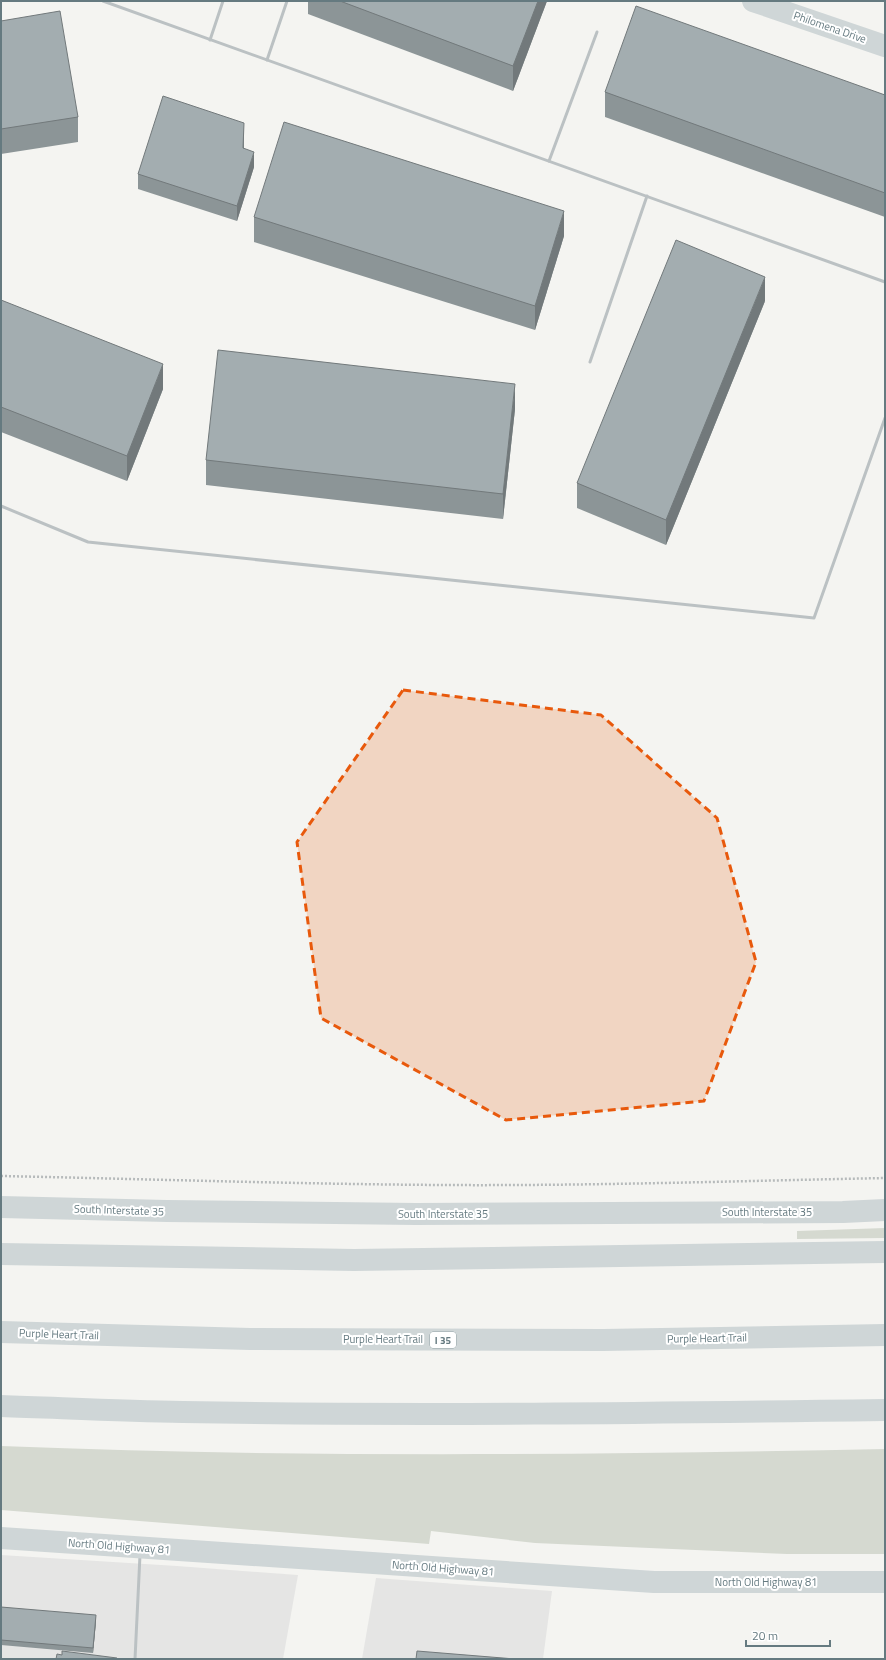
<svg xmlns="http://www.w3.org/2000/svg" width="886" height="1660" viewBox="0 0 886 1660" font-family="'Titillium Web',sans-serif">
<rect width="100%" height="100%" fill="#f4f4f1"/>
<!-- built -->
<g fill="#e5e5e4">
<polygon points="1,1555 177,1566 298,1575 283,1659 1,1659"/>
<polygon points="376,1578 552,1591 543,1659 362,1659"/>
</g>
<!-- green -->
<g fill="#d5d9d0">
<polygon points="885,1228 885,1238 797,1239 797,1231"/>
<path d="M 1,1446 C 295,1458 590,1455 885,1449 L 885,1554 L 787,1554 L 535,1543 L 431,1531 L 429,1544 L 1,1510 Z"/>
</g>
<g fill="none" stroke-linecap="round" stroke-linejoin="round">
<!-- path -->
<path stroke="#b6babb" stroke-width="2.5" stroke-dasharray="2 2" stroke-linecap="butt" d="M 1,1176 C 148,1179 294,1184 441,1185 C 589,1186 737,1181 885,1178"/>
<!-- lane -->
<g stroke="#bbc1c3" stroke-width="3">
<polyline points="103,1 885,282"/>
<polyline points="210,40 223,1"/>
<polyline points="267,60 287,1"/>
<polyline points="549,161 597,32"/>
<polyline points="590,362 647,196"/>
<polyline points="1,506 88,542 814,618 885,418"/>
<polyline points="135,1659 140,1555"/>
</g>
<!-- secondary -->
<g stroke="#cfd6d7" stroke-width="22">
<polyline points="753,1 885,46"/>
<polyline points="1,1207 167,1211 416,1214 843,1212 885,1210"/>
<polyline points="1,1538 654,1582 885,1582"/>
</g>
<!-- highway -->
<g stroke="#cfd6d7" stroke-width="22">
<polyline points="1,1254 354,1260 885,1252"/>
<polyline points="1,1332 250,1339 603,1340 885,1335"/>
<path d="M 1,1406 C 62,1408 122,1411 183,1412 C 417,1416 651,1413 885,1410"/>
</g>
</g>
<!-- wall -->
<g fill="#8c9597">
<polygon points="308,1 547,1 513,91 308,14"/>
<polygon points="1,21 78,117 78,142 1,154"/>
<polygon points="605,92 885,95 885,217 605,117"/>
<polygon points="244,137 244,149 254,167 237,221 138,189 138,174"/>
<polygon points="254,217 564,236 535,330 254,242"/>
<polygon points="1,300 163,389 127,481 1,432"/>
<polygon points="765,301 666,545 577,508 577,483"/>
<polygon points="515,409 503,519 206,485 206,460"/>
<polygon points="1,1607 96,1621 93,1653 1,1645"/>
</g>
<!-- shaded-wall -->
<g fill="#72797b">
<polygon points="538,1 547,1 513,91 513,66"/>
<polygon points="244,123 244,137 243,163 243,148"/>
<polygon points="254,152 254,167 237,221 237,206"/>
<polygon points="564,211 564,236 535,330 535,306"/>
<polygon points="765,277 765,301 666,545 666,520"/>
<polygon points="163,364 163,389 127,481 127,456"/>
<polygon points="515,384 515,409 503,519 503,494"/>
<polygon points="96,1615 96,1621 93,1653 93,1648"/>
</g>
<!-- building -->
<g fill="#a3adb0" stroke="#72797b">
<polygon points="340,1 538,1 513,66"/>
<polygon points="636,6 885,95 885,193 605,92"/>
<polygon points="60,11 78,117 1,129 1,21"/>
<polygon points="163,96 244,123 243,148 254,152 237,206 138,174"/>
<polygon points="284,122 564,211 535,306 254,217"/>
<polygon points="676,240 765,277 666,520 577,483"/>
<polygon points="1,300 163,364 127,456 1,407"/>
<polygon points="218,350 515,384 503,494 206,460"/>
<polygon points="1,1607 96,1615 93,1648 1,1640"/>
<polygon points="62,1651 117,1658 117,1659 56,1659 57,1654 62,1655"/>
<polygon points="417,1651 515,1659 416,1659"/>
</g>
<!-- marked area -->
<path fill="#e8590c" fill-opacity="0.2" stroke="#e8590c" stroke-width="3" stroke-dasharray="8 5" stroke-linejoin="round" d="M 403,690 L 601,715 L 717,818 L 756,962 L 704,1101 L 506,1120 L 321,1018 L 297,842 Z"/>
<g text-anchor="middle" stroke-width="4" stroke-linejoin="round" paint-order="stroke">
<!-- shield labels -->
<rect fill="#fff" stroke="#93a2a6" stroke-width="1" x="430" y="1332" width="26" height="16" rx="3"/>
<g font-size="10" font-weight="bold" fill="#657a80">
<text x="443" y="1344">I 35</text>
</g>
<!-- street labels -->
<g font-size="11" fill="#657a80" stroke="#fff">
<text transform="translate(830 27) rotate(19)" y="4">Philomena Drive</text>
<text transform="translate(119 1210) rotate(2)" y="4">South Interstate 35</text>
<text x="767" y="1216">South Interstate 35</text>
<text x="443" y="1218">South Interstate 35</text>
<text transform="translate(59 1334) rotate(2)" y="4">Purple Heart Trail</text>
<text transform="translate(707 1338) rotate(-1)" y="4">Purple Heart Trail</text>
<text x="383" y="1343">Purple Heart Trail</text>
<text transform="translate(119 1546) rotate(4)" y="4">North Old Highway 81</text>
<text transform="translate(443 1568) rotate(4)" y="4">North Old Highway 81</text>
<text x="766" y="1586">North Old Highway 81</text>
</g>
</g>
<!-- border -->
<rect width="886" height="1660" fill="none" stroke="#657a80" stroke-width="4"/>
<!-- scale -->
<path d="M746 1640v6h84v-6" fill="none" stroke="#657a80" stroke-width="2"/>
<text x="752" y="1640" font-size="12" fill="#657a80" stroke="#ffffff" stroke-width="3" paint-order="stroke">20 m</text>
</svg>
